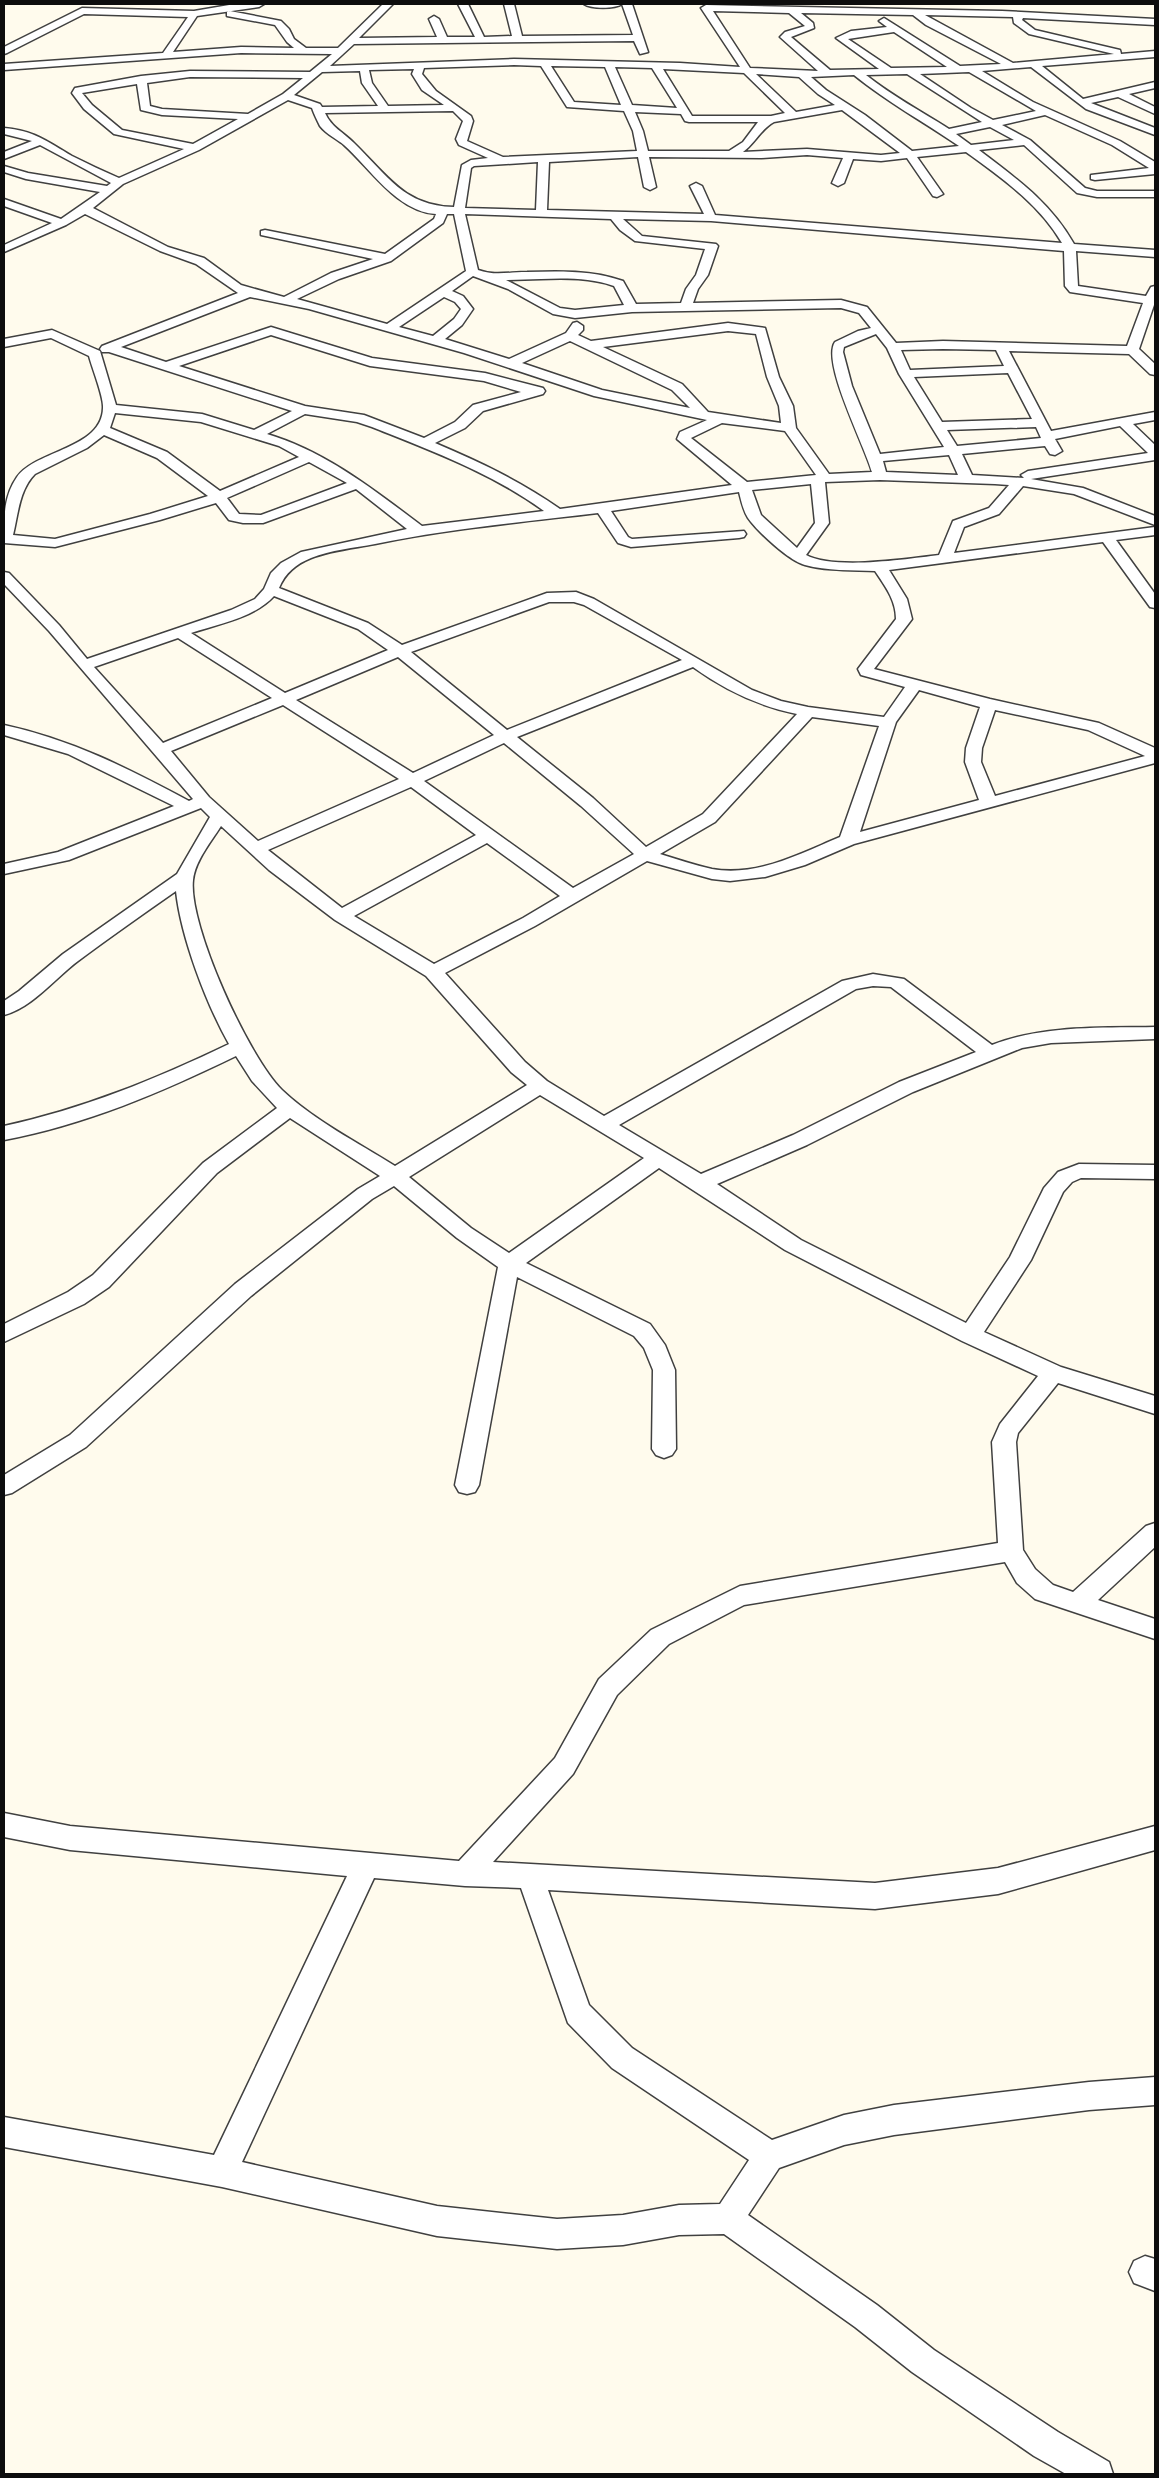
<svg xmlns="http://www.w3.org/2000/svg" width="1159" height="2478" viewBox="0 0 1159 2478" font-family="'Noto Serif',serif">
<rect width="100%" height="100%" fill="#fffbed"/>
<g fill="none" stroke-linecap="round" stroke-linejoin="round">
<defs>
<g id="minor">
<path d="M 235,4 L 264,4 L 259,7 L 197,16 L 173,52 L 241,47 L 294,48 L 287,42 L 275,25 L 227,16 L 227,12 L 230,11 L 281,21 L 289,29 L 294,39 L 306,48 L 338,48 L 383,4 L 393,4 L 359,38 L 437,37 L 429,19 L 434,16 L 439,19 L 447,37 L 475,37 L 458,4 L 468,4 L 484,37 L 512,36 L 504,4 L 514,4 L 522,36 L 633,35 L 622,4 C 615,9 591,9 584,4 L 632,4 L 648,52 L 640,54 L 634,41 L 354,44 L 330,66 L 514,59 L 680,63 L 740,67 L 701,8 L 706,5 L 1002,11 L 1155,19 L 1155,25 L 1023,18 L 1022,20 L 1035,30 L 1120,50 L 1121,54 L 1155,51 L 1155,57 L 1042,66 L 1083,99 L 1155,82 L 1155,88 L 1129,94 L 1155,107 L 1155,114 L 1118,97 L 1091,103 L 1155,128 L 1155,135 L 1086,109 L 1031,67 L 982,71 L 1033,102 L 1120,141 L 1155,162 L 1155,174 L 1095,180 L 1091,179 L 1091,175 L 1149,168 L 1112,145 L 1045,115 L 1002,125 L 1030,140 L 1085,188 L 1097,191 L 1155,191 L 1155,197 L 1097,197 L 1077,193 L 1024,145 L 979,150 C 1017,179 1050,202 1074,244 L 1155,250 L 1155,257 L 1076,251 L 1078,286 L 1146,296 L 1151,287 L 1155,286 L 1155,302 L 1139,349 L 1155,364 L 1155,375 L 1150,374 L 1129,354 L 1009,351 L 1051,431 L 1155,412 L 1155,420 L 1133,424 L 1155,445 L 1155,460 L 1031,479 L 1083,488 L 1155,516 L 1155,525 L 1074,494 L 1023,486 L 999,514 L 964,527 L 954,553 L 1155,527 L 1155,535 L 1116,540 L 1155,594 L 1155,608 L 1150,607 L 1103,542 L 889,570 L 907,599 L 912,619 L 874,669 L 990,699 L 1099,723 L 1155,748 L 1155,763 L 854,844 L 805,865 L 765,877 L 730,881 L 712,879 L 647,861 L 535,926 L 445,973 L 525,1062 L 547,1081 L 604,1116 L 842,981 L 873,974 L 904,979 L 992,1045 C 1043,1025 1102,1028 1155,1027 L 1155,1039 L 1051,1043 L 1022,1048 L 913,1092 L 807,1145 L 717,1184 L 801,1240 L 966,1323 L 1010,1257 L 1044,1188 L 1058,1172 L 1079,1164 L 1155,1165 L 1155,1179 L 1081,1178 L 1072,1182 L 1063,1192 L 1031,1260 L 984,1332 L 1061,1367 L 1155,1396 L 1155,1414 L 1058,1383 L 1018,1433 L 1016,1442 L 1023,1550 L 1035,1569 L 1053,1585 L 1073,1592 L 1146,1526 L 1155,1523 L 1155,1547 L 1098,1600 L 1155,1619 L 1155,1639 L 1035,1599 L 1017,1583 L 1005,1562 L 744,1605 L 669,1644 L 617,1695 L 573,1774 L 493,1862 L 875,1883 L 998,1868 L 1155,1826 L 1155,1850 L 998,1894 L 875,1909 L 548,1890 L 589,2005 L 632,2048 L 772,2140 L 844,2115 L 894,2105 L 1089,2082 L 1155,2077 L 1155,2105 L 1089,2110 L 894,2135 L 844,2145 L 779,2168 L 748,2215 L 877,2305 L 934,2350 L 1058,2432 L 1109,2462 L 1113,2474 L 1066,2474 L 1034,2456 L 912,2372 L 855,2327 L 724,2234 L 679,2235 L 623,2245 L 557,2249 L 437,2236 L 222,2187 L 4,2147 L 4,2117 L 214,2155 L 347,1876 L 70,1850 L 4,1837 L 4,1813 L 70,1826 L 459,1861 L 555,1758 L 599,1679 L 651,1630 L 740,1586 L 998,1543 L 992,1442 L 1000,1424 L 1038,1376 L 962,1341 L 785,1250 L 659,1168 L 526,1263 L 650,1324 L 665,1345 L 675,1370 L 676,1449 L 672,1455 L 664,1458 L 656,1455 L 652,1449 L 653,1370 L 644,1348 L 634,1336 L 517,1277 L 479,1485 L 475,1492 L 467,1494 L 459,1492 L 455,1485 L 498,1267 L 457,1238 L 394,1186 L 372,1199 L 251,1296 L 86,1447 L 12,1493 L 4,1495 L 4,1475 L 70,1435 L 235,1284 L 358,1189 L 380,1176 L 290,1118 L 217,1173 L 109,1287 L 84,1304 L 4,1342 L 4,1324 L 68,1292 L 93,1275 L 203,1163 L 277,1108 L 252,1081 L 236,1056 C 162,1092 85,1125 4,1140 L 4,1126 C 83,1109 156,1079 229,1044 C 206,1003 181,937 176,891 C 143,914 110,937 78,961 C 55,978 32,1008 4,1015 L 4,1001 L 19,991 L 63,954 L 177,874 L 210,817 L 201,808 L 69,860 L 4,874 L 4,864 L 58,852 L 174,806 L 68,754 L 4,735 L 4,725 C 73,740 127,768 189,801 L 193,799 L 49,631 L 4,584 L 4,572 L 9,573 L 59,625 L 87,659 L 231,610 L 255,599 L 264,589 L 271,573 L 281,563 L 301,552 L 407,529 L 356,489 L 263,523 L 243,523 L 229,520 L 216,503 L 160,520 L 55,547 L 4,543 C 4,520 3,497 17,477 C 36,450 102,449 103,408 C 104,397 92,368 89,356 L 51,338 L 4,347 L 4,339 L 52,330 L 100,351 L 116,405 L 202,414 L 254,430 L 292,411 L 109,352 L 102,352 L 100,349 L 102,346 L 238,293 L 196,264 L 160,251 L 85,214 L 66,225 L 4,252 L 4,245 L 52,223 L 4,206 L 4,199 L 61,219 L 100,192 L 26,179 L 4,172 L 4,166 L 28,173 L 107,186 L 111,183 L 40,145 L 4,159 L 4,152 L 32,141 L 4,134 L 4,128 C 33,130 48,142 72,156 C 88,164 103,171 119,178 L 184,149 L 114,134 L 84,109 L 72,93 L 75,88 L 141,76 L 190,71 L 310,72 L 332,54 L 241,53 L 4,70 L 4,64 L 163,53 L 188,17 L 84,14 L 7,53 L 4,54 L 4,47 L 82,8 L 194,11 ZM 713,11 L 789,13 L 805,26 L 785,32 L 780,37 L 818,71 L 750,68 ZM 801,13 L 913,15 L 926,25 L 1001,64 L 960,66 L 884,18 L 879,21 L 887,27 L 851,31 L 836,38 L 879,69 L 830,70 L 791,37 L 814,28 L 813,23 ZM 925,15 L 1013,17 L 1014,23 L 1029,34 L 1114,54 L 1013,63 ZM 894,32 L 947,67 L 891,68 L 848,39 ZM 514,65 L 541,66 L 567,107 L 624,111 L 633,131 L 637,151 L 503,157 L 467,141 L 473,121 L 471,116 L 436,91 L 422,74 L 424,68 ZM 551,66 L 605,67 L 621,105 L 574,102 ZM 615,67 L 652,68 L 677,108 L 632,105 ZM 414,69 L 412,74 L 422,90 L 444,105 L 388,106 L 372,83 L 369,70 ZM 663,69 L 744,73 L 785,113 L 771,116 L 692,116 ZM 360,71 L 362,83 L 378,106 L 322,107 L 320,104 L 294,95 L 322,72 ZM 969,72 L 1036,111 L 993,120 L 971,108 L 920,74 ZM 756,74 L 799,77 L 818,94 L 835,105 L 796,112 ZM 907,74 L 982,122 L 949,129 C 921,111 892,96 866,75 ZM 854,75 C 887,102 924,122 959,146 L 912,151 L 865,115 L 826,90 L 811,77 ZM 190,77 L 303,78 L 283,94 L 248,114 L 162,109 L 150,106 L 147,83 ZM 137,84 L 141,110 L 162,115 L 238,119 L 193,144 L 122,130 L 92,105 L 82,93 ZM 288,100 L 312,108 C 314,114 317,120 320,126 C 326,134 337,139 344,145 C 370,168 397,212 436,214 L 434,219 L 385,254 L 265,230 L 261,231 L 261,235 L 373,259 L 331,273 L 284,297 L 241,285 L 204,258 L 168,247 L 93,208 L 123,184 L 199,150 ZM 842,110 L 900,153 L 881,155 L 807,149 L 743,152 C 755,143 761,129 774,122 ZM 453,111 L 463,121 L 456,139 L 459,145 L 488,158 L 471,160 L 462,165 L 454,207 C 404,206 387,175 354,143 C 343,132 331,127 325,113 ZM 635,112 L 681,114 L 685,121 L 689,122 L 758,122 L 743,142 L 729,151 L 648,151 L 643,131 ZM 990,127 L 1014,140 L 971,145 L 956,134 ZM 966,152 C 1003,179 1039,204 1062,243 L 715,215 L 702,186 L 696,183 L 690,186 L 704,214 L 547,210 L 549,162 L 638,157 L 644,187 L 650,190 L 656,187 L 649,157 L 762,158 L 807,155 L 843,158 L 832,183 L 838,186 L 844,183 L 853,159 L 881,161 L 907,158 L 933,196 L 937,197 L 943,194 L 917,157 ZM 538,162 L 536,210 L 465,208 L 471,168 L 474,166 ZM 447,214 L 454,214 L 466,271 L 387,324 L 297,299 L 339,279 L 391,261 L 443,223 ZM 465,214 L 611,219 L 620,230 L 635,241 L 705,249 L 696,275 L 686,289 L 681,303 L 636,304 L 623,281 C 592,270 559,271 527,272 C 509,272 494,276 478,270 ZM 623,219 L 711,221 L 1064,251 L 1065,286 L 1070,292 L 1143,303 L 1127,346 L 943,341 L 896,343 L 867,307 L 841,300 L 693,303 L 698,289 L 708,275 L 718,246 L 716,244 L 642,236 ZM 473,276 L 508,289 L 553,314 L 575,318 L 632,312 L 841,308 L 859,313 L 871,328 L 858,331 L 835,342 C 821,362 865,446 872,472 L 829,474 L 796,428 L 793,406 L 779,377 L 765,328 L 728,323 L 591,341 L 578,335 L 583,330 L 583,326 L 577,322 L 573,323 L 566,333 L 509,359 L 445,339 L 462,325 L 473,309 L 463,296 L 452,291 ZM 541,279 C 566,278 591,278 614,286 L 624,305 L 575,310 L 560,308 L 506,280 ZM 250,297 L 309,309 L 464,353 L 594,396 L 707,420 L 680,432 L 677,439 L 732,485 L 560,509 C 520,481 480,462 435,443 L 465,428 L 483,411 L 543,394 L 545,391 L 543,388 L 485,373 L 372,358 L 271,327 L 166,362 L 121,347 ZM 444,297 L 455,302 L 461,309 L 454,319 L 433,336 L 399,327 ZM 728,331 L 756,334 L 767,377 L 779,406 L 781,423 L 708,412 L 682,384 L 603,347 ZM 876,334 L 887,348 L 899,374 L 944,447 L 880,454 L 852,386 L 843,352 L 844,347 ZM 271,335 L 370,366 L 484,381 L 521,392 L 473,405 L 455,422 L 424,438 L 364,415 L 305,406 L 179,366 ZM 570,341 L 672,390 L 690,408 L 602,390 L 522,363 ZM 943,349 L 996,350 L 1004,366 L 910,370 L 901,350 ZM 1008,373 L 1032,419 L 942,422 L 914,377 ZM 115,413 L 201,422 L 279,446 L 299,457 L 220,491 L 167,452 L 110,428 ZM 305,414 L 357,422 L 372,427 C 432,451 492,473 544,511 L 422,526 C 374,490 325,451 267,434 ZM 722,423 L 785,431 L 816,475 L 747,482 L 691,438 ZM 1120,426 L 1148,453 L 1028,471 L 1021,475 L 1024,478 L 972,475 L 962,454 L 1045,446 L 1050,454 L 1055,455 L 1062,451 L 1055,439 ZM 1036,427 L 1041,438 L 957,446 L 947,430 ZM 104,435 L 157,458 L 208,496 L 150,514 L 55,539 L 13,535 C 18,515 19,490 35,474 L 87,448 ZM 949,455 L 958,475 L 886,472 L 883,461 ZM 309,462 L 347,483 L 261,515 L 239,514 L 227,498 ZM 880,480 L 995,484 L 1009,485 L 989,508 L 953,521 L 939,555 C 907,559 834,570 806,555 L 829,523 L 825,482 ZM 811,484 L 815,523 L 797,548 L 761,515 L 752,490 ZM 739,492 C 741,500 743,510 748,518 C 757,531 789,561 805,565 C 827,571 851,570 875,571 C 885,586 896,600 896,619 L 858,669 L 861,675 L 905,687 L 884,717 L 808,707 L 781,701 L 752,690 L 594,599 L 576,592 L 547,593 L 402,645 L 368,623 L 279,588 C 285,573 296,564 311,558 C 331,550 354,548 375,544 C 448,529 523,522 598,513 L 618,543 L 631,547 L 739,538 L 744,537 L 746,534 L 744,531 L 632,539 L 628,537 L 611,511 ZM 274,596 L 358,629 L 388,650 L 285,693 L 191,633 C 218,624 254,618 274,596 ZM 549,602 L 574,602 L 584,605 L 682,660 L 507,730 L 411,652 ZM 178,638 L 272,698 L 163,743 L 94,667 ZM 398,657 L 494,735 L 413,773 L 296,700 ZM 693,667 C 725,690 758,706 797,714 L 703,814 L 646,847 L 593,798 L 517,737 ZM 919,690 L 980,707 L 966,748 L 965,762 L 979,800 L 860,832 L 896,722 ZM 283,705 L 399,779 L 258,841 L 209,797 L 171,751 ZM 995,710 L 1088,730 L 1145,756 L 995,796 L 981,762 L 982,748 ZM 812,717 L 879,726 L 840,837 C 799,854 757,877 712,869 C 694,865 677,859 660,854 L 715,822 ZM 504,743 L 581,806 L 634,854 L 573,888 L 424,781 ZM 411,787 L 476,835 L 342,908 L 268,850 ZM 221,826 L 269,870 L 335,920 L 426,976 L 511,1072 L 527,1085 L 395,1166 C 357,1142 315,1121 282,1090 C 249,1058 188,925 193,880 C 195,861 211,842 221,826 ZM 487,843 L 560,896 L 523,918 L 434,964 L 354,916 ZM 873,986 L 891,987 L 976,1052 L 899,1082 L 793,1135 L 701,1174 L 619,1125 L 856,989 ZM 540,1095 L 644,1158 L 509,1253 L 471,1228 L 409,1177 ZM 374,1878 L 465,1886 L 521,1888 L 568,2023 L 612,2068 L 749,2160 L 720,2204 L 679,2205 L 623,2215 L 557,2219 L 437,2206 L 242,2162 Z"/>
<polygon points="1145,2256 1155,2259 1155,2291 1134,2283 1129,2272 1134,2261"/>
</g>
</defs>
<!-- minor casing -->
<use href="#minor" stroke="#404040" stroke-width="3"/>
<!-- minor -->
<use href="#minor" fill="#fff" fill-rule="evenodd"/>
</g>
<!-- border -->
<rect width="1159" height="2478" fill="none" stroke="#0d0d0d" stroke-width="10"/>
</svg>
